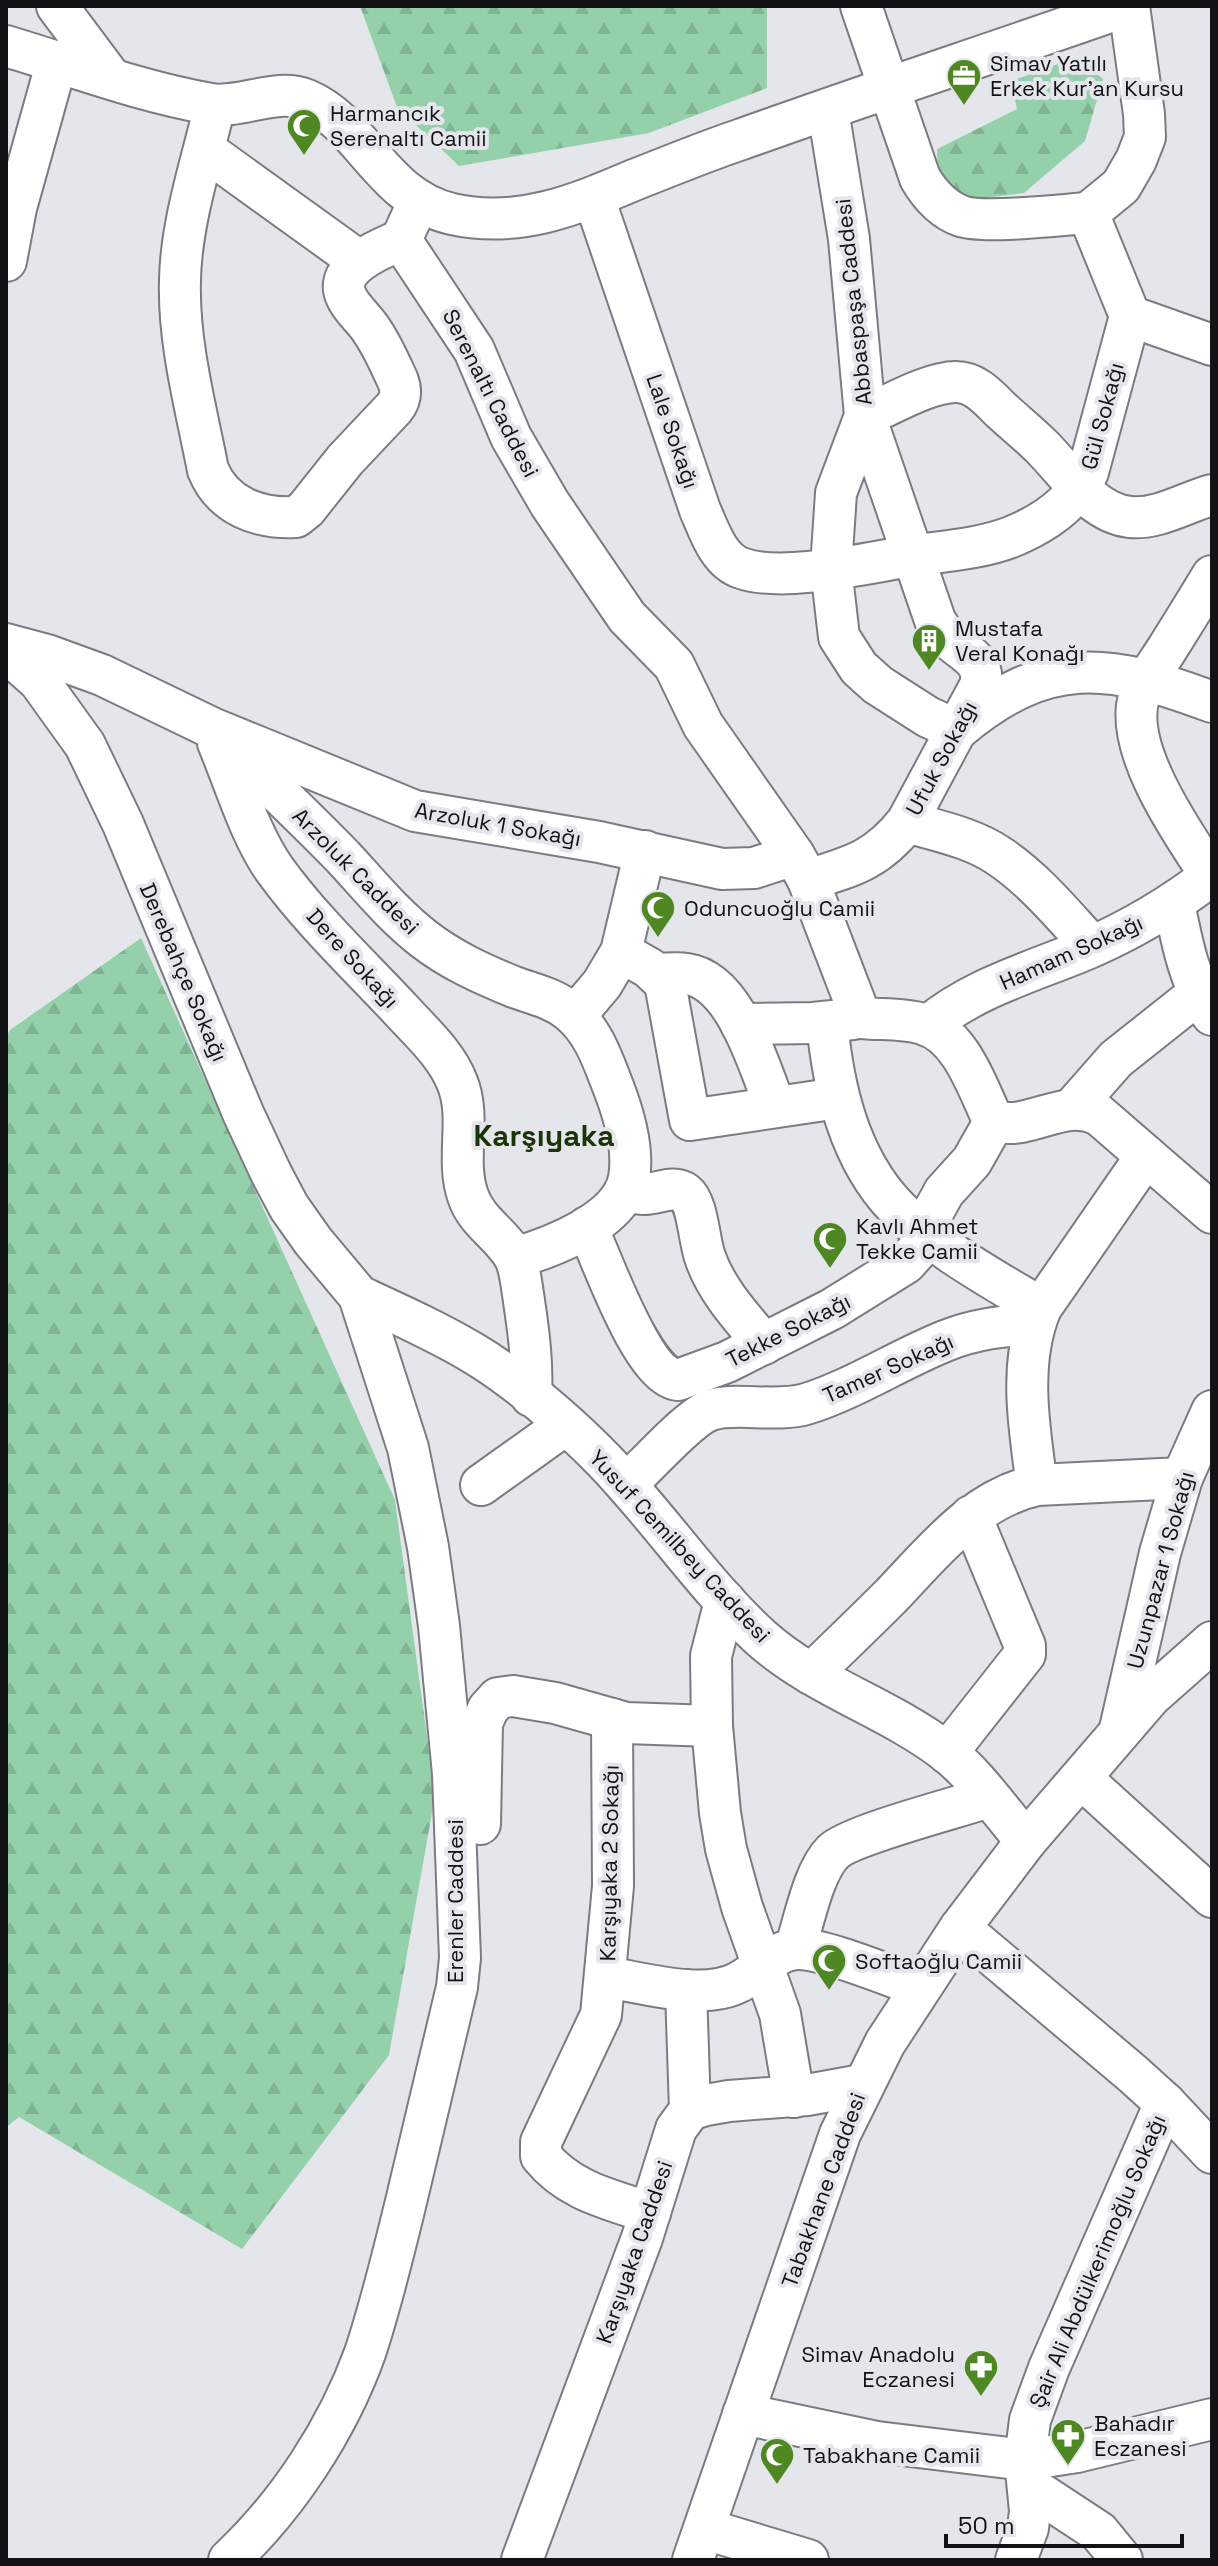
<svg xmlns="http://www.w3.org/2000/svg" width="1218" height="2566" viewBox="0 0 1218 2566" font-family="'Space Grotesk',sans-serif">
<defs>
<pattern id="forest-firs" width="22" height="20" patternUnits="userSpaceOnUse" patternTransform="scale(2)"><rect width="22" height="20" fill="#94d1aa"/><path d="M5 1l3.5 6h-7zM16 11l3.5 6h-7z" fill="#7fb391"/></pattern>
</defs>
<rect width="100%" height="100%" fill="#e5e6eb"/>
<!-- forest -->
<g fill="url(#forest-firs)">
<polygon points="360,6 767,6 767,88 649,133 459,166 397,107"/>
<polygon points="1077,57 1103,79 1085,141 1024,193 962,201 938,181 937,149 1017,109 1011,81"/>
<polygon points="141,938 395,1500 435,1796 389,2055 242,2249 19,2117 6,2127 6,1037 10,1030"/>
</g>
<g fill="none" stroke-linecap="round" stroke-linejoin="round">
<defs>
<g id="minor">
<polyline points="57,6 110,77"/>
<path d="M 861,6 L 920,178 C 930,195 942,209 961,216 C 984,224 1060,215 1088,213 L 1130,316 L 1212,345"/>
<path d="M 6,46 C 73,66 141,92 211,104 C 241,109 276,87 307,100 C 363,124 382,198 452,214 C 518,229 575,205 634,180 C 670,166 706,151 742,139 C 870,93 999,51 1127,6"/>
<path d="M 215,105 C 202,161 181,222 180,280 C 178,343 196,408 208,470 C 223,506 258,519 296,517 L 306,509 L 345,460 L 394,408 C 401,399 402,392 398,381 C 390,364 383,347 372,331 C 365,319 351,309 346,296 C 333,267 382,248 401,240"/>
<path d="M 828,110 L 849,239 L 865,416 L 836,493 L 831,568 L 839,637 L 859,668 L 878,685 L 928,717 L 957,730 C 1047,654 1108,663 1212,702"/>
<polyline points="205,150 359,261"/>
<path d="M 594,198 L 700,510 C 709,530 718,560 741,568 C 781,583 867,563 910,556 C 944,551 980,549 1011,537 C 1043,524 1074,503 1088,472 L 1130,316"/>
<path d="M 419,201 L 401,240 L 474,350 L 511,437 L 550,504 L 627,617 L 674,665 L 703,725 L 794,855 L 808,880 L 861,1018 C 882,1020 903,1018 923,1024 C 962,1035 978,1090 994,1122"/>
<polyline points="1088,213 1121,186 1136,160 1145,137 1144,114 1129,6"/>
<polyline points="6,261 16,208 57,61"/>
<polyline points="6,644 47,655 102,675 212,728 415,811 599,842 722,869 754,868 794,855"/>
<path d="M 6,652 L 39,681 L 85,745 L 123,824 L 243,1113 L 271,1173 L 289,1207 L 313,1241 L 359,1296 L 408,1448 L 428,1547 L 439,1626 L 453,1774 L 460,1958 L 457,1987 C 440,2060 423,2133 405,2206 C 393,2255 381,2305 365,2353 C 338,2428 288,2505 229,2560"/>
<path d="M 226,742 C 265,780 305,818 343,857 C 369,885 393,915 424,939 C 451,960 482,974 514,987 C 533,994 553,998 569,1011 C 594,1031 603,1061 614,1089 C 624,1115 634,1149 629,1178 C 622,1221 551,1247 515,1258"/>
<path d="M 218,743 C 235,783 250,835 275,870 C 312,921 359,965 401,1010 C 421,1032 446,1054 457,1082 C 472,1118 455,1159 468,1196 C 477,1223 502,1234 515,1258 C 520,1269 521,1282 523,1294 C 528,1328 533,1361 531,1396"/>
<path d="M 907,822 C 938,831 973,838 999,856 C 1035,880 1063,915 1092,946"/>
<path d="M 1211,876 C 1184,835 1123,749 1139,697 C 1145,680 1157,665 1167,649 C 1182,625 1197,601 1212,576"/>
<path d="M 808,880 C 853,866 877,860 907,822 L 980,686 C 987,659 962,653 946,636 C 942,632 938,625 935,620 L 865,416 C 890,405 929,382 956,382 C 975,382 988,397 1001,410 C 1014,422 1029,434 1042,447 C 1067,472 1092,513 1130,517 C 1158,520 1186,502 1212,495"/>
<path d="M 1174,903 C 1182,943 1189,981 1212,1015"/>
<polyline points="621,952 649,968 665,983 690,1120 838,1098"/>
<path d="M 656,974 C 666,974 677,972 687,974 C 736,981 759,1067 775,1106"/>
<polyline points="575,1016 602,984 621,952 645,851"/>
<path d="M 827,1022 C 833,1087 849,1158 896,1207 C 935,1248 993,1279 1041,1308"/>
<polyline points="741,1024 813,1023 853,1019"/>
<path d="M 928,1026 C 974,987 1035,971 1089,948 C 1133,929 1174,904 1212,875"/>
<polyline points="1072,1109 1116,1059 1198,994"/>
<path d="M 994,1122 C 1003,1123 1012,1124 1021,1122 C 1049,1117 1071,1102 1099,1115 L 1212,1213"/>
<path d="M 625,1191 C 630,1192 637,1194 643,1194 C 656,1195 673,1184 685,1193 C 698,1203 699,1241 705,1257 C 716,1290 742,1318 764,1344"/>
<path d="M 587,1227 C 602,1259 642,1376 678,1380 L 727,1362 L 832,1309 L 906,1263 L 922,1245 L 933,1212 L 944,1192 L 972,1161 L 994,1122"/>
<path d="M 359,1296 C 398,1314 436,1331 473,1353 C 522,1382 591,1443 628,1487 C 672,1536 711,1592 760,1637 C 814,1686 887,1707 945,1751 C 976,1775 1000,1811 1026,1841"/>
<path d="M 627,1484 C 645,1467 688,1419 708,1411 C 731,1401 776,1413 806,1404 C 854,1389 898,1360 945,1341 C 974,1329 1004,1326 1035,1323"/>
<polyline points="481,1485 565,1425"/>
<path d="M 1037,1485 C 1029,1428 1018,1363 1041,1308 L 1146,1156"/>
<polyline points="725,1601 711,1656 712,1726 720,1813 726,1849 742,1907 780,2014 794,2097"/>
<path d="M 811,1674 C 838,1648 865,1622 891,1596 C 934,1551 974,1499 1037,1485 L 1182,1478"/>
<path d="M 612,1719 L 613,1886 L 601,2015 L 541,2142 L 541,2156 C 569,2191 609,2199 650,2213"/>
<polyline points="1120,1729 1160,1553 1182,1478 1212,1411"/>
<polyline points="947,1753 1025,1654 1025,1646 971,1516"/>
<polyline points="1081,1778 1212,1897"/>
<polyline points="480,1824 482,1723 488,1709 498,1698 513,1696 555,1703 626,1723 712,1726"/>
<polyline points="960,1928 1133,2074 1165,2103 1212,2153"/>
<path d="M 795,1949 C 804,1922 813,1872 833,1852 C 850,1835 959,1807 989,1797"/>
<path d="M 606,1977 C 644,1983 704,2001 739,1982 C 759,1972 774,1950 797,1949 C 824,1948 892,1977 921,1987"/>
<polyline points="686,1990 690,2110"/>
<polyline points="743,2414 877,2442 1025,2460 1077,2452 1212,2419"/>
<polyline points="1029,2486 1099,2532 1122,2560"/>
<polyline points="705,2529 808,2560"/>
<polyline points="522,2560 642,2238 676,2129 690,2110 706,2105 729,2101 807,2095 862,2085"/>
<polyline points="693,2560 840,2134 885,2043 960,1928 1026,1841 1151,1696 1212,1642"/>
<polyline points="1016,2560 1028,2528 1030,2511 1025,2460 1030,2420 1049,2368 1165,2103"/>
</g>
</defs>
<!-- minor casing -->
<use href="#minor" stroke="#7b7c81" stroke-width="44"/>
<!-- minor -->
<use href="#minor" stroke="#fff" stroke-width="40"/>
</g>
<!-- icons -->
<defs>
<symbol id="office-pin" viewBox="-11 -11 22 30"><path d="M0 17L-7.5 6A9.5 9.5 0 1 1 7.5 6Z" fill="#4f8823" stroke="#e5e6eb"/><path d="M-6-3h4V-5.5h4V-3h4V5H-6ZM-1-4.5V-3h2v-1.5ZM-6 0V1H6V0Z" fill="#fff"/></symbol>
<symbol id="mosque-pin" viewBox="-11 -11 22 30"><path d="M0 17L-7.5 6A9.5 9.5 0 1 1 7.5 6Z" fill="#4f8823" stroke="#e5e6eb"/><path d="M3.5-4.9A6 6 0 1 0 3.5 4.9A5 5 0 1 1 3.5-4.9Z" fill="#fff"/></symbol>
<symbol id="building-pin" viewBox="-11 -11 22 30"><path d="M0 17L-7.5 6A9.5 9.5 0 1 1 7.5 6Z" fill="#4f8823" stroke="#e5e6eb"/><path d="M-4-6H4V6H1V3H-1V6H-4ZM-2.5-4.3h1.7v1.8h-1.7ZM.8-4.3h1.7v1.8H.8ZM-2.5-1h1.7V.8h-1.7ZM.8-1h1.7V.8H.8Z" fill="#fff"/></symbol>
<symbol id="pharmacy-pin" viewBox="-11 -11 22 30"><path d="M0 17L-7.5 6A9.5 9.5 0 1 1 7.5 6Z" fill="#4f8823" stroke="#e5e6eb"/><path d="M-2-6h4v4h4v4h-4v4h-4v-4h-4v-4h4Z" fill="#fff"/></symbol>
</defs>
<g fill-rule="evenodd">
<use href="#office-pin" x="944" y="56" width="40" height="54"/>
<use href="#mosque-pin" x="284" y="106" width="40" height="54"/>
<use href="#building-pin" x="909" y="621" width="40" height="54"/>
<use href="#mosque-pin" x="638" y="888" width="40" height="54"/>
<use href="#mosque-pin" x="810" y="1219" width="40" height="54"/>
<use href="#mosque-pin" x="809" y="1941" width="40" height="54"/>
<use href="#pharmacy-pin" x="961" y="2347" width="40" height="54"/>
<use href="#pharmacy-pin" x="1048" y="2416" width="40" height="54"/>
<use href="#mosque-pin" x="757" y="2435" width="40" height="54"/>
</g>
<g text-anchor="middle" stroke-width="8" stroke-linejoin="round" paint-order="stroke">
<!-- poi labels -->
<g font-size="22" fill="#131315" stroke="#e5e6eb" text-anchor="start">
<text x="990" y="71">Simav Yatılı<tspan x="990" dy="25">Erkek Kur'an Kursu</tspan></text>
<text x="330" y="121">Harmancık<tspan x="330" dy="25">Serenaltı Camii</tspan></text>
<text x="955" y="636">Mustafa<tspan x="955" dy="25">Veral Konağı</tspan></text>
<text x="684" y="916">Oduncuoğlu Camii</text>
<text x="856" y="1234">Kavlı Ahmet<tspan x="856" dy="25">Tekke Camii</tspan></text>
<text x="855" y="1969">Softaoğlu Camii</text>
<text x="955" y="2362" text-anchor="end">Simav Anadolu<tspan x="955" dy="25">Eczanesi</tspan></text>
<text x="1094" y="2431">Bahadır<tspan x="1094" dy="25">Eczanesi</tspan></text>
<text x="803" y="2463">Tabakhane Camii</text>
</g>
<!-- street labels -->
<g font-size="22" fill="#131315" stroke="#e5e6eb">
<text transform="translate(853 302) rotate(-96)" y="8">Abbaspaşa Caddesi</text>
<text transform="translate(491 393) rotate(63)" y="8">Serenaltı Caddesi</text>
<text transform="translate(1102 416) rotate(-75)" y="8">Gül Sokağı</text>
<text transform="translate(673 431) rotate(71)" y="8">Lale Sokağı</text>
<text transform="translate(941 758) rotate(-62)" y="8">Ufuk Sokağı</text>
<text transform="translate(498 824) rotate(10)" y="8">Arzoluk 1 Sokağı</text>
<text transform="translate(356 871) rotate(45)" y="8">Arzoluk Caddesi</text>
<text transform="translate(1071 952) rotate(-24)" y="8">Hamam Sokağı</text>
<text transform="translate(353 958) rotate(48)" y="8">Dere Sokağı</text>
<text transform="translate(184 972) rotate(67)" y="8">Derebahçe Sokağı</text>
<text transform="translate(788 1330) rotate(-27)" y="8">Tekke Sokağı</text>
<text transform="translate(888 1368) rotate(-24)" y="8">Tamer Sokağı</text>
<text transform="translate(680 1546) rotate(47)" y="8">Yusuf Cemilbey Caddesi</text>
<text transform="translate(1160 1570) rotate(-75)" y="8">Uzunpazar 1 Sokağı</text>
<text transform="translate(609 1863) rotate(-89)" y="8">Karşıyaka 2 Sokağı</text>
<text transform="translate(455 1901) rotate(-90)" y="8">Erenler Caddesi</text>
<text transform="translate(823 2190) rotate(-70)" y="8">Tabakhane Caddesi</text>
<text transform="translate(634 2252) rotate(-71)" y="8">Karşıyaka Caddesi</text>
<text transform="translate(1097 2261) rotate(-67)" y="8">Şair Ali Abdülkerimoğlu Sokağı</text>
</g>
<!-- district labels -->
<g font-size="30" font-weight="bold" fill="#1a3505" stroke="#e5e6eb">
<text x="544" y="1146">Karşıyaka</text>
</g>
</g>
<!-- border -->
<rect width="1218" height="2566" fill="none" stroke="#131315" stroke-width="16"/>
<!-- scale -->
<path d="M946 2534v12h236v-12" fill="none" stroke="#131315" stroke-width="4"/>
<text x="958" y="2534" font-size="24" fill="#131315" stroke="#e5e6eb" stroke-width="6" paint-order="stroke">50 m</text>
</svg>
